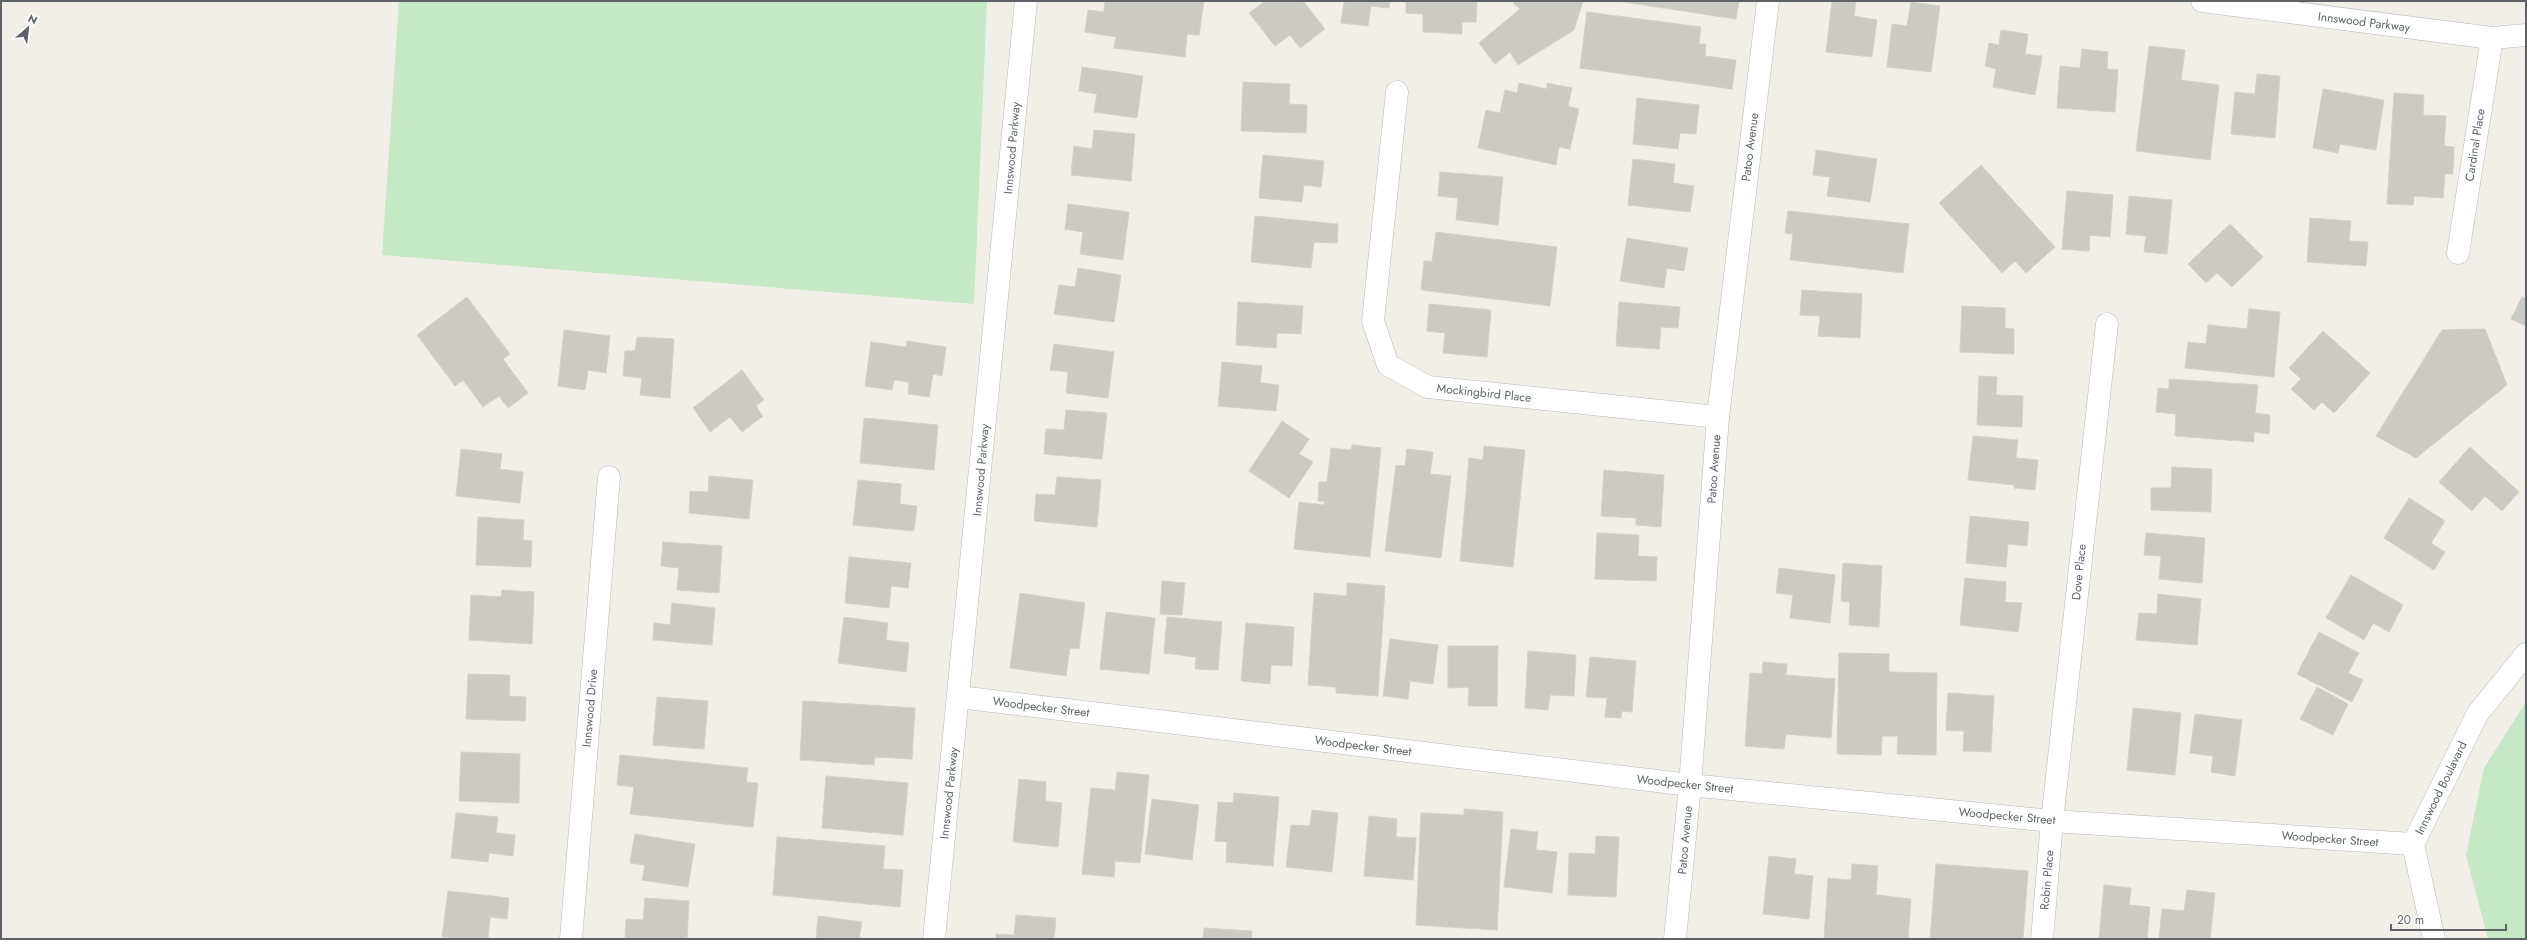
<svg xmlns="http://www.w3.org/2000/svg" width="2527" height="940" viewBox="0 0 2527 940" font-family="Jost,sans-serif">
<rect width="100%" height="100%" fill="#f1efe8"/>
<!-- green -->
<g fill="#c5e8c5">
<polygon points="399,1 987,1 974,304 382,255"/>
<polygon points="2526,702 2526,939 2488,939 2466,855 2484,768"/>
</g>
<!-- building -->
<g fill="#cccac5" stroke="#d6d1c6">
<polygon points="1105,1 1204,1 1199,35 1187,34 1185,57 1114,48 1116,37 1085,32 1088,10 1104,12"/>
<polygon points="1265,1 1303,1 1325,29 1300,48 1290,35 1275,46 1249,13"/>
<polygon points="1344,1 1390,1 1389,8 1371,6 1368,26 1341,23"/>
<polygon points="1406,1 1477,1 1476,22 1462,22 1462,34 1423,32 1423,14 1406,13"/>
<polygon points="1516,1 1583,1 1574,30 1518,65 1510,52 1495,64 1479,43 1520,9 1513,3"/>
<polygon points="1617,1 1739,1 1736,19"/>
<polygon points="1832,1 1856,1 1854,16 1877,20 1872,57 1826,52"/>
<polygon points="1911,2 1940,6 1931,72 1887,67 1892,24 1907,26"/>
<polygon points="1587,12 1701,27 1699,44 1706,44 1705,56 1736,60 1732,89 1580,68"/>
<polygon points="2001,30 2028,34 2025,54 2042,56 2035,95 1993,87 1996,69 1985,66 1989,43 1999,45"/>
<polygon points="2149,46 2185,50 2181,80 2219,85 2210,160 2136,151"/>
<polygon points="2082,49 2108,52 2107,69 2118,70 2115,112 2057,108 2060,66 2080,68"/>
<polygon points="1082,67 1143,76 1137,118 1094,112 1097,94 1079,91"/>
<polygon points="2257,74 2280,76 2275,138 2231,134 2235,92 2255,94"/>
<polygon points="1243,82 1290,84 1289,104 1307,105 1306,133 1241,131"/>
<polygon points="1519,83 1547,89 1547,83 1572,88 1568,106 1579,109 1570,149 1559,147 1556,165 1478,148 1486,110 1500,113 1505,90 1517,93"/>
<polygon points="2323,89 2384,100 2376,150 2340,144 2338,153 2313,148"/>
<polygon points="2394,93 2424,95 2423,115 2446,116 2444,146 2454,147 2453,174 2445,174 2443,198 2414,196 2413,205 2387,204"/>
<polygon points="1637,98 1699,105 1696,134 1680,133 1678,149 1633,144"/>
<polygon points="1094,130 1135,134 1131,181 1071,175 1074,146 1092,149"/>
<polygon points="1816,150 1877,159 1870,202 1827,196 1830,177 1813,175"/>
<polygon points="1263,155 1324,161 1321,187 1304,185 1302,202 1259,198"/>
<polygon points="1633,159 1675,164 1673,183 1694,186 1690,212 1628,205"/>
<polygon points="1981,165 2055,247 2026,273 2015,261 2002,273 1939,203"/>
<polygon points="1440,172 1503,177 1498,225 1456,220 1458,198 1438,196"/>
<polygon points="2067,191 2113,195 2110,237 2090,235 2089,251 2062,249"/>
<polygon points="2129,196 2172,200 2167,254 2144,252 2146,236 2126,234"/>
<polygon points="1068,204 1129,212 1123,260 1080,254 1083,232 1065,229"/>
<polygon points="1788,211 1909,224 1903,273 1790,260 1793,234 1785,233"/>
<polygon points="1255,216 1338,224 1337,243 1314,242 1311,268 1251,262"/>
<polygon points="2310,218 2351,221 2349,241 2368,242 2366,266 2307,262"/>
<polygon points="2230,224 2263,257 2232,287 2217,273 2206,283 2188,264"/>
<polygon points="1436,232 1557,247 1550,306 1421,290 1424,261 1432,262"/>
<polygon points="1627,238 1688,248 1684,271 1667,268 1664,288 1620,281"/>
<polygon points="1078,268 1121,275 1114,322 1054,314 1059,285 1075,287"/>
<polygon points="1802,290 1862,294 1860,338 1818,336 1820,316 1800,315"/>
<polygon points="467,297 510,354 503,359 528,393 508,408 499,396 483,407 463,380 455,386 417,335"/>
<polygon points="2522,297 2526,299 2526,326 2511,319"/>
<polygon points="1238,302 1303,306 1301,334 1277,333 1276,348 1236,345"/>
<polygon points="1619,302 1680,307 1678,328 1661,327 1659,349 1616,346"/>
<polygon points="1429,304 1491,310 1487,357 1443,353 1445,333 1427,331"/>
<polygon points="1962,306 2005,308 2005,328 2014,329 2014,354 1960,352"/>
<polygon points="2249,309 2280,312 2274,377 2185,368 2188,342 2206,344 2208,325 2247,329"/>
<polygon points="2485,329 2507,385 2416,458 2376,436 2442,330"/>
<polygon points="564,330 610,336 606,373 588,370 585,390 558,386"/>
<polygon points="2323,331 2370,373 2334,413 2322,402 2314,410 2291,389 2301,379 2289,368"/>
<polygon points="637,337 674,339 670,398 640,395 642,378 623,376 625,351 635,351"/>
<polygon points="907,341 946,347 942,376 933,374 929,397 908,394 909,382 894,380 892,390 865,386 871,342 906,347"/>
<polygon points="1054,344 1114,352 1108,398 1066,393 1068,372 1050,370"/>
<polygon points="1222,362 1262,366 1260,383 1279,385 1276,411 1218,406"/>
<polygon points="742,370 764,400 756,406 763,416 742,432 730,417 710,432 693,408"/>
<polygon points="1979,376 1997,377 1996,395 2023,396 2022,427 1977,425"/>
<polygon points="2169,379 2258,385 2255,413 2270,415 2269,434 2254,432 2254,442 2175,436 2176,414 2156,412 2158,388 2169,389"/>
<polygon points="1066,410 1107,413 1102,459 1044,454 1046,429 1064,430"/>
<polygon points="864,418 938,425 934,470 860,463"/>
<polygon points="1282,421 1309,439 1299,454 1313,462 1289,498 1249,471"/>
<polygon points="1973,436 2018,440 2016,458 2038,460 2035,490 2014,488 2014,485 1968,480"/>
<polygon points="1352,445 1381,448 1370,557 1294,549 1299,502 1324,505 1324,501 1318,501 1319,482 1327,482 1331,448 1351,450"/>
<polygon points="1484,446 1525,450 1513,567 1460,561 1469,458 1483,460"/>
<polygon points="2470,447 2519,492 2502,511 2485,496 2472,511 2439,482"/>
<polygon points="461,449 502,454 500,469 523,472 520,503 456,496"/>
<polygon points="1407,449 1433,452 1430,474 1451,476 1441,558 1385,551 1396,465 1405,466"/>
<polygon points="2172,467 2212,469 2211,512 2151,510 2151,488 2171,488"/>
<polygon points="1604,470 1664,475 1661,527 1636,525 1636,518 1601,516"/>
<polygon points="709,476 753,480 749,519 689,513 690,491 708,492"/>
<polygon points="1057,477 1101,480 1097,527 1034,521 1036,494 1055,495"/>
<polygon points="858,480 901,484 900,504 917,506 914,531 853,525"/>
<polygon points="2409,498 2445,521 2431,543 2445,552 2434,570 2384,538"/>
<polygon points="1970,516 2029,522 2027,546 2008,544 2006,567 1966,563"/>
<polygon points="478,517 524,520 523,540 532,541 531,567 476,565"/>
<polygon points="1597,533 1639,535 1638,556 1657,557 1656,581 1595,579"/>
<polygon points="2146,533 2205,538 2202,583 2159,579 2161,556 2144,555"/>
<polygon points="663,542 722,546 719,593 677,590 679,568 661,566"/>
<polygon points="849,557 911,563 908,588 891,586 889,608 845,603"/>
<polygon points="1843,563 1882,566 1879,627 1849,625 1850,602 1841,601"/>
<polygon points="1779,568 1835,575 1830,623 1790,618 1793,595 1776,593"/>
<polygon points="2351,575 2403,605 2389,632 2373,623 2364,640 2326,618"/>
<polygon points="1965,578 2006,582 2005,602 2022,603 2018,632 1960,625"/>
<polygon points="1162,581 1185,583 1182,615 1160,614"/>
<polygon points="1347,583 1385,586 1378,696 1336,693 1336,687 1308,685 1314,593 1347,596"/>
<polygon points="502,590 534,592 532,644 469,640 471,595 501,597"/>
<polygon points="1020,593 1085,603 1079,649 1070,648 1066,676 1010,668"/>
<polygon points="2158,594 2201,599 2197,645 2136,640 2139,613 2157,614"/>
<polygon points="672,603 715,608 712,645 653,640 654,623 670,625"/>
<polygon points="1106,612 1155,618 1149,674 1100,669"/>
<polygon points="844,617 888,623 886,640 909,643 906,672 838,663"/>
<polygon points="1167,617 1222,622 1218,670 1195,669 1196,657 1164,653"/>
<polygon points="1246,623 1294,627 1292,666 1271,665 1270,684 1241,681"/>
<polygon points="2319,632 2359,653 2348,673 2363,680 2352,702 2297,674"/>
<polygon points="1390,639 1438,645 1433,684 1410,681 1408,699 1383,696"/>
<polygon points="1448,646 1498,646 1497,706 1468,706 1469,687 1448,688"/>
<polygon points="1528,651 1576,655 1574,696 1550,695 1548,710 1525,708"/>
<polygon points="1839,653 1889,654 1889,672 1937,673 1936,755 1897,754 1898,736 1882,736 1881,755 1837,754"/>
<polygon points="1590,657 1636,661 1632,712 1622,711 1621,718 1605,717 1607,698 1586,697"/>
<polygon points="1763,662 1787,664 1786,675 1835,679 1831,738 1786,734 1784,749 1745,746 1750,673 1762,674"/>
<polygon points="468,674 510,675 509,696 526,697 525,721 466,719"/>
<polygon points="2317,687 2348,704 2333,735 2300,719"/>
<polygon points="1948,693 1994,696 1991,752 1963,751 1964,731 1946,730"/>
<polygon points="657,697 708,701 704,749 653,745"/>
<polygon points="803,701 915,708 912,759 875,757 874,765 800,760"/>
<polygon points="2133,708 2181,713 2175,775 2127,770"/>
<polygon points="2195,714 2242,720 2235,776 2211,772 2213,756 2190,753"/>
<polygon points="461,752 520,754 519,803 459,801"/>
<polygon points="620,755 748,768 746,782 758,783 753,827 630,814 634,787 617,785"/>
<polygon points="1117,772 1149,775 1140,863 1115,861 1114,877 1082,874 1091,788 1115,790"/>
<polygon points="826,776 908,783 903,835 822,828"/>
<polygon points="1019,779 1046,782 1045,801 1062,803 1058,847 1013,842"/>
<polygon points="1234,793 1279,797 1273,866 1226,862 1227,842 1215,841 1218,802 1233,803"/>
<polygon points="1152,799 1199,805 1192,860 1145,854"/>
<polygon points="1464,809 1503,812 1497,930 1416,925 1421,813 1464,815"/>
<polygon points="1312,810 1338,813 1332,872 1286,867 1291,825 1310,826"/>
<polygon points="456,813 498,817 496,833 515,835 513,856 489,853 488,862 451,858"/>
<polygon points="1369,816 1397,819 1396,837 1416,838 1413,880 1364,876"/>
<polygon points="1511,829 1538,832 1536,850 1557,852 1552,893 1504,887"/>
<polygon points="635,834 695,844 688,887 642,880 645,865 630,863"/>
<polygon points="1596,836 1619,837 1616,897 1568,895 1569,853 1595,854"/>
<polygon points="777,837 885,846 883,869 903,870 900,907 773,895"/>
<polygon points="1769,856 1796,859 1794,874 1813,876 1809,919 1763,914"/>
<polygon points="1852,864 1878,866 1876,895 1911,899 1908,939 1824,939 1828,878 1851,880"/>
<polygon points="1936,864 2028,871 2023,939 1930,939"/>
<polygon points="2104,885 2131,888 2129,905 2150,907 2147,939 2099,939"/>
<polygon points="2187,890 2215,893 2210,939 2159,939 2162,909 2184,911"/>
<polygon points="448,891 509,898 507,919 490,917 488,939 442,937"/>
<polygon points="645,898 689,901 687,939 625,939 626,919 643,920"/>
<polygon points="1016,915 1056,918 1054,939 996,939 996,934 1014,935"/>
<polygon points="818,916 862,922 859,938 866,939 816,939"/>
<polygon points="1204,928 1252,931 1251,939 1203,939"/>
</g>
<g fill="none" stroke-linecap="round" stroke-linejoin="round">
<defs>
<g id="street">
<polyline points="2202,1 2492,38 2526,35"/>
<polyline points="1397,92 1373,321 1388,365 1428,387 1718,417"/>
<polyline points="2458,253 2492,38"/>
<polyline points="959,697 1690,785 2052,821 2413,844"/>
<polyline points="571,939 609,477"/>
<polyline points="934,939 1026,1"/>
<polyline points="1675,939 1690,785 1718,417 1768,1"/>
<polyline points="2042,939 2052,821 2107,324"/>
<polyline points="2434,939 2413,844 2478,713 2526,654"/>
</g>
</defs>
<!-- street casing -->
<use href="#street" stroke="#b5b8bc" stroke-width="23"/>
<!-- street -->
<use href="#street" stroke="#fff" stroke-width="22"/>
</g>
<g text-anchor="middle" stroke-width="3.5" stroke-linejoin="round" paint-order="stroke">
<!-- street labels -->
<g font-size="12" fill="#5f6368" stroke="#fff">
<text transform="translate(2364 22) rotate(7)" y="4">Innswood Parkway</text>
<text transform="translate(2475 145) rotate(-81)" y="4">Cardinal Place</text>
<text transform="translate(1750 147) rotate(-83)" y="4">Patoo Avenue</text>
<text transform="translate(1012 148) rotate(-85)" y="4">Innswood Parkway</text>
<text transform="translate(1484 393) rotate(6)" y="4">Mockingbird Place</text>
<text transform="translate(1714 469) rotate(-86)" y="4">Patoo Avenue</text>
<text transform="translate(981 470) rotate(-85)" y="4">Innswood Parkway</text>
<text transform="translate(2079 572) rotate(-84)" y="4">Dove Place</text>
<text transform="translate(1041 707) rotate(7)" y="4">Woodpecker Street</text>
<text transform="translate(590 708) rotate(-85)" y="4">Innswood Drive</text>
<text transform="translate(1363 746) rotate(7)" y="4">Woodpecker Street</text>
<text transform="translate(1685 784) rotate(6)" y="4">Woodpecker Street</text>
<text transform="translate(2441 788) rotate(-64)" y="4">Innswood Boulavard</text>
<text transform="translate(949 793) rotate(-84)" y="4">Innswood Parkway</text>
<text transform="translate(2007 816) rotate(5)" y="4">Woodpecker Street</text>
<text transform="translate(2330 839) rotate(4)" y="4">Woodpecker Street</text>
<text transform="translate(1685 840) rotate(-85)" y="4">Patoo Avenue</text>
<text transform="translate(2047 880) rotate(-85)" y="4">Robin Place</text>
</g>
</g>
<!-- border -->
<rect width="2527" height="940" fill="none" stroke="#5f6368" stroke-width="4"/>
<!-- north arrow -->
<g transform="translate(28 28) rotate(28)" stroke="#ffffff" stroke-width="3" paint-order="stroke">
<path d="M0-3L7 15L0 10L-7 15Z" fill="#5f6368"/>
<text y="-6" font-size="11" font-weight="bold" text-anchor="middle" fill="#5f6368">N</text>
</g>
<!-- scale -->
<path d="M2391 924v6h115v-6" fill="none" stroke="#5f6368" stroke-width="2"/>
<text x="2397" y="924" font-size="12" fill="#5f6368" stroke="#ffffff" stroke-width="3" paint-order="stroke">20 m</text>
</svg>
